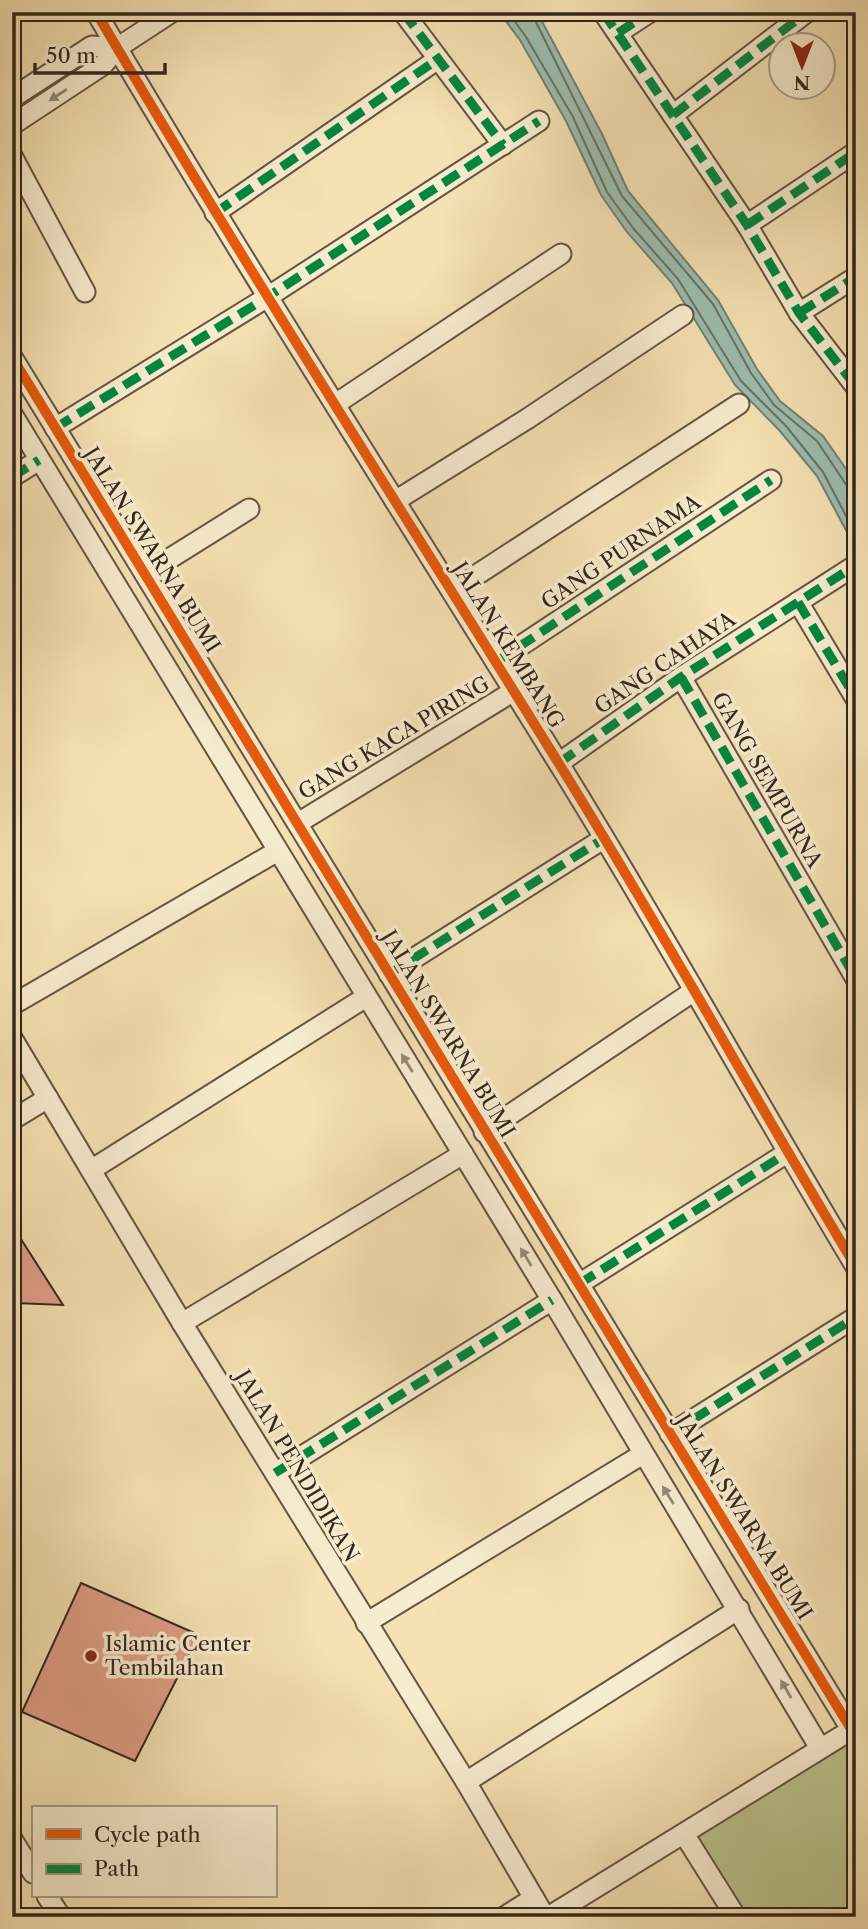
<svg xmlns="http://www.w3.org/2000/svg" width="868" height="1929" viewBox="0 0 868 1929" font-family="'Libre Caslon Text',serif">
<rect width="100%" height="100%" fill="#f5e1b3"/>
<filter id="stains"><feTurbulence type="fractalNoise" baseFrequency=".00286" numOctaves="4"/><feColorMatrix values="0 0 0 0 .2 0 0 0 0 .09 0 0 0 0 .02 0 0 0 .5 -.17"/></filter>
<radialGradient id="worn" r=".72"><stop offset=".6" stop-color="#630" stop-opacity="0"/><stop offset="1" stop-color="#630" stop-opacity=".3"/></radialGradient>
<!-- green -->
<polygon fill="#bbc38d" stroke="#777456" stroke-width="2" points="856,1738 856,1917 746,1917 696,1838"/>
<!-- water -->
<polygon fill="#9cbdaf" stroke="#728175" stroke-width="2" points="499,12 537,12 602,134 628,191 718,300 757,369 780,401 823,436 846,469 856,488 856,549 817,476 780,431 735,385 672,283 627,232 601,195 566,121 520,40"/>
<g fill="none" stroke-linecap="round" stroke-linejoin="round">
<!-- shore -->
<g stroke="#687266" stroke-width="2">
<polyline points="508,12 526,37 573,117 607,192 633,228 678,279 741,381 786,426 823,472 856,535"/>
<polyline points="531,12 622,196 713,304 751,373 774,405 817,441 847,486 856,490"/>
</g>
</g>
<!-- building -->
<g fill="#e09f87" stroke="#33261e" stroke-width="2">
<polygon points="12,1225 63,1305 15,1303"/>
<polygon points="81,1583 199,1635 135,1761 22,1712"/>
</g>
<g fill="none" stroke-linecap="round" stroke-linejoin="round">
<defs>
<g id="minor">
<path d="M 96,12 C 244,265 402,510 556,759 C 660,926 755,1099 856,1267"/>
<polyline points="403,12 503,145"/>
<polyline points="603,12 747,225 799,313 856,387"/>
<polyline points="618,33 650,12"/>
<polyline points="12,98 92,46 117,48"/>
<polyline points="673,115 807,12"/>
<polyline points="12,125 103,65 117,48 172,12"/>
<polyline points="12,156 85,292"/>
<polyline points="215,213 438,59"/>
<polyline points="747,225 856,152"/>
<polyline points="799,313 856,277"/>
<polyline points="12,357 851,1729"/>
<polyline points="337,403 561,254"/>
<polyline points="12,414 552,1300 820,1748"/>
<polyline points="55,428 266,298 539,121"/>
<polyline points="12,477 39,460"/>
<polyline points="395,501 527,419 683,315"/>
<polyline points="145,574 249,509"/>
<polyline points="452,591 739,404"/>
<polyline points="798,602 856,699"/>
<polyline points="496,662 771,480"/>
<polyline points="681,677 856,979"/>
<polyline points="559,763 681,677 856,565"/>
<polyline points="298,823 514,691"/>
<polyline points="389,974 603,839"/>
<polyline points="12,1005 276,852"/>
<polyline points="12,1038 182,1323 466,1782 545,1917"/>
<polyline points="12,1120 48,1098"/>
<polyline points="484,1132 694,991"/>
<polyline points="91,1170 366,997"/>
<polyline points="579,1284 787,1153"/>
<polyline points="182,1323 463,1154"/>
<polyline points="670,1434 856,1317"/>
<polyline points="275,1473 552,1300"/>
<polyline points="366,1623 643,1454"/>
<polyline points="466,1782 739,1609"/>
<polyline points="684,1834 736,1917"/>
<polyline points="12,1839 33,1873"/>
<polyline points="47,1896 61,1917"/>
<polyline points="504,1917 534,1898"/>
<polyline points="548,1917 856,1727"/>
</g>
</defs>
<!-- minor casing -->
<use href="#minor" stroke="#645543" stroke-width="23"/>
<!-- minor -->
<use href="#minor" stroke="#f8ecce" stroke-width="19"/>
<!-- quiet -->
<g stroke="#00873e" stroke-width="9" stroke-dasharray="18 9" stroke-linecap="butt">
<polyline points="403,12 503,145"/>
<polyline points="603,12 747,225 799,313 856,387"/>
<polyline points="618,33 650,12"/>
<polyline points="673,115 807,12"/>
<polyline points="215,213 438,59"/>
<polyline points="747,225 856,152"/>
<polyline points="799,313 856,277"/>
<polyline points="55,428 266,298 539,121"/>
<polyline points="12,477 39,460"/>
<polyline points="798,602 856,699"/>
<polyline points="496,662 771,480"/>
<polyline points="681,677 856,979"/>
<polyline points="559,763 681,677 856,565"/>
<polyline points="389,974 603,839"/>
<polyline points="579,1284 787,1153"/>
<polyline points="670,1434 856,1317"/>
<polyline points="275,1473 552,1300"/>
</g>
<defs>
<g id="cycleway">
<path d="M 96,12 C 244,265 402,510 556,759 C 660,926 755,1099 856,1267"/>
<polyline points="12,357 851,1729"/>
</g>
</defs>
<!-- cycleway casing -->
<use href="#cycleway" stroke="#f8ecce" stroke-width="15"/>
<!-- cycleway -->
<use href="#cycleway" stroke="#e8590c" stroke-width="10"/>
</g>
<!-- one-way arrows -->
<defs><path id="oneway-solid" d="M-6-.8H1V-3.2L6.5 0L1 3.2V.8H-6Z" transform="scale(1.75)"/></defs>
<g fill="#968976">
<use href="#oneway-solid" transform="translate(58 95) rotate(147)"/>
<use href="#oneway-solid" transform="translate(407 1063) rotate(-122)"/>
<use href="#oneway-solid" transform="translate(526 1257) rotate(-121)"/>
<use href="#oneway-solid" transform="translate(668 1495) rotate(-122)"/>
<use href="#oneway-solid" transform="translate(786 1689) rotate(-120)"/>
</g>
<!-- markers -->
<circle fill="#8f2418" stroke="#f8ecce" stroke-width="2.5" cx="91" cy="1656" r="7"/>
<g text-anchor="middle" stroke-width="7" stroke-linejoin="round" paint-order="stroke">
<!-- street labels -->
<g font-size="21" fill="#33261e" stroke="#f8ecce">
<text transform="translate(152 550) rotate(58)" y="7">JALAN SWARNA BUMI</text>
<text transform="translate(621 552) rotate(-34)" y="7">GANG PURNAMA</text>
<text transform="translate(508 645) rotate(58)" y="7">JALAN KEMBANG</text>
<text transform="translate(665 663) rotate(-34)" y="7">GANG CAHAYA</text>
<text transform="translate(394 738) rotate(-31)" y="7">GANG KACA PIRING</text>
<text transform="translate(767 780) rotate(60)" y="7">GANG SEMPURNA</text>
<text transform="translate(448 1034) rotate(59)" y="7">JALAN SWARNA BUMI</text>
<text transform="translate(297 1466) rotate(59)" y="7">JALAN PENDIDIKAN</text>
<text transform="translate(744 1517) rotate(58)" y="7">JALAN SWARNA BUMI</text>
</g>
<!-- poi labels -->
<g font-size="21" fill="#33261e" stroke="#f8ecce" text-anchor="start">
<text x="105" y="1651">Islamic Center<tspan x="105" dy="24">Tembilahan</tspan></text>
</g>
</g>
<!-- margin -->
<rect width="868" height="1929" fill="none" stroke="#f5e1b3" stroke-width="42"/>
<rect x="14" y="14" width="840" height="1901" fill="none" stroke="#33261e" stroke-width="3.5"/>
<rect x="21" y="21" width="826" height="1887" fill="none" stroke="#33261e" stroke-width="2"/>
<!-- legend -->
<rect x="32" y="1806" width="245" height="91" fill="#f8ecce" stroke="#a99d88" stroke-width="2"/>
<rect x="46" y="1829" width="35" height="10" fill="#e8590c" stroke="#a99d88" stroke-width="2"/>
<text x="94" y="1842" font-size="21" fill="#33261e">Cycle path</text>
<rect x="46" y="1864" width="35" height="10" fill="#00873e" stroke="#a99d88" stroke-width="2"/>
<text x="94" y="1876" font-size="21" fill="#33261e">Path</text>
<!-- north arrow -->
<g transform="translate(802 66) rotate(180)"><circle r="33" fill="#f8ecce" stroke="#a99d88" stroke-width="2"/>
<path d="M0-5L12 26L0 18L-12 26Z" fill="#8f2418"/>
<text y="-10" font-size="19" font-weight="bold" text-anchor="middle" fill="#33261e">N</text>
</g>
<!-- scale -->
<path d="M35 63v10h130v-10" fill="none" stroke="#33261e" stroke-width="3.5"/>
<text x="46" y="63" font-size="21" fill="#33261e" stroke="#f8ecce" stroke-width="5" paint-order="stroke">50 m</text>
<rect width="100%" height="100%" filter="url(#stains)"/>
<rect width="100%" height="100%" fill="url(#worn)"/>
</svg>
